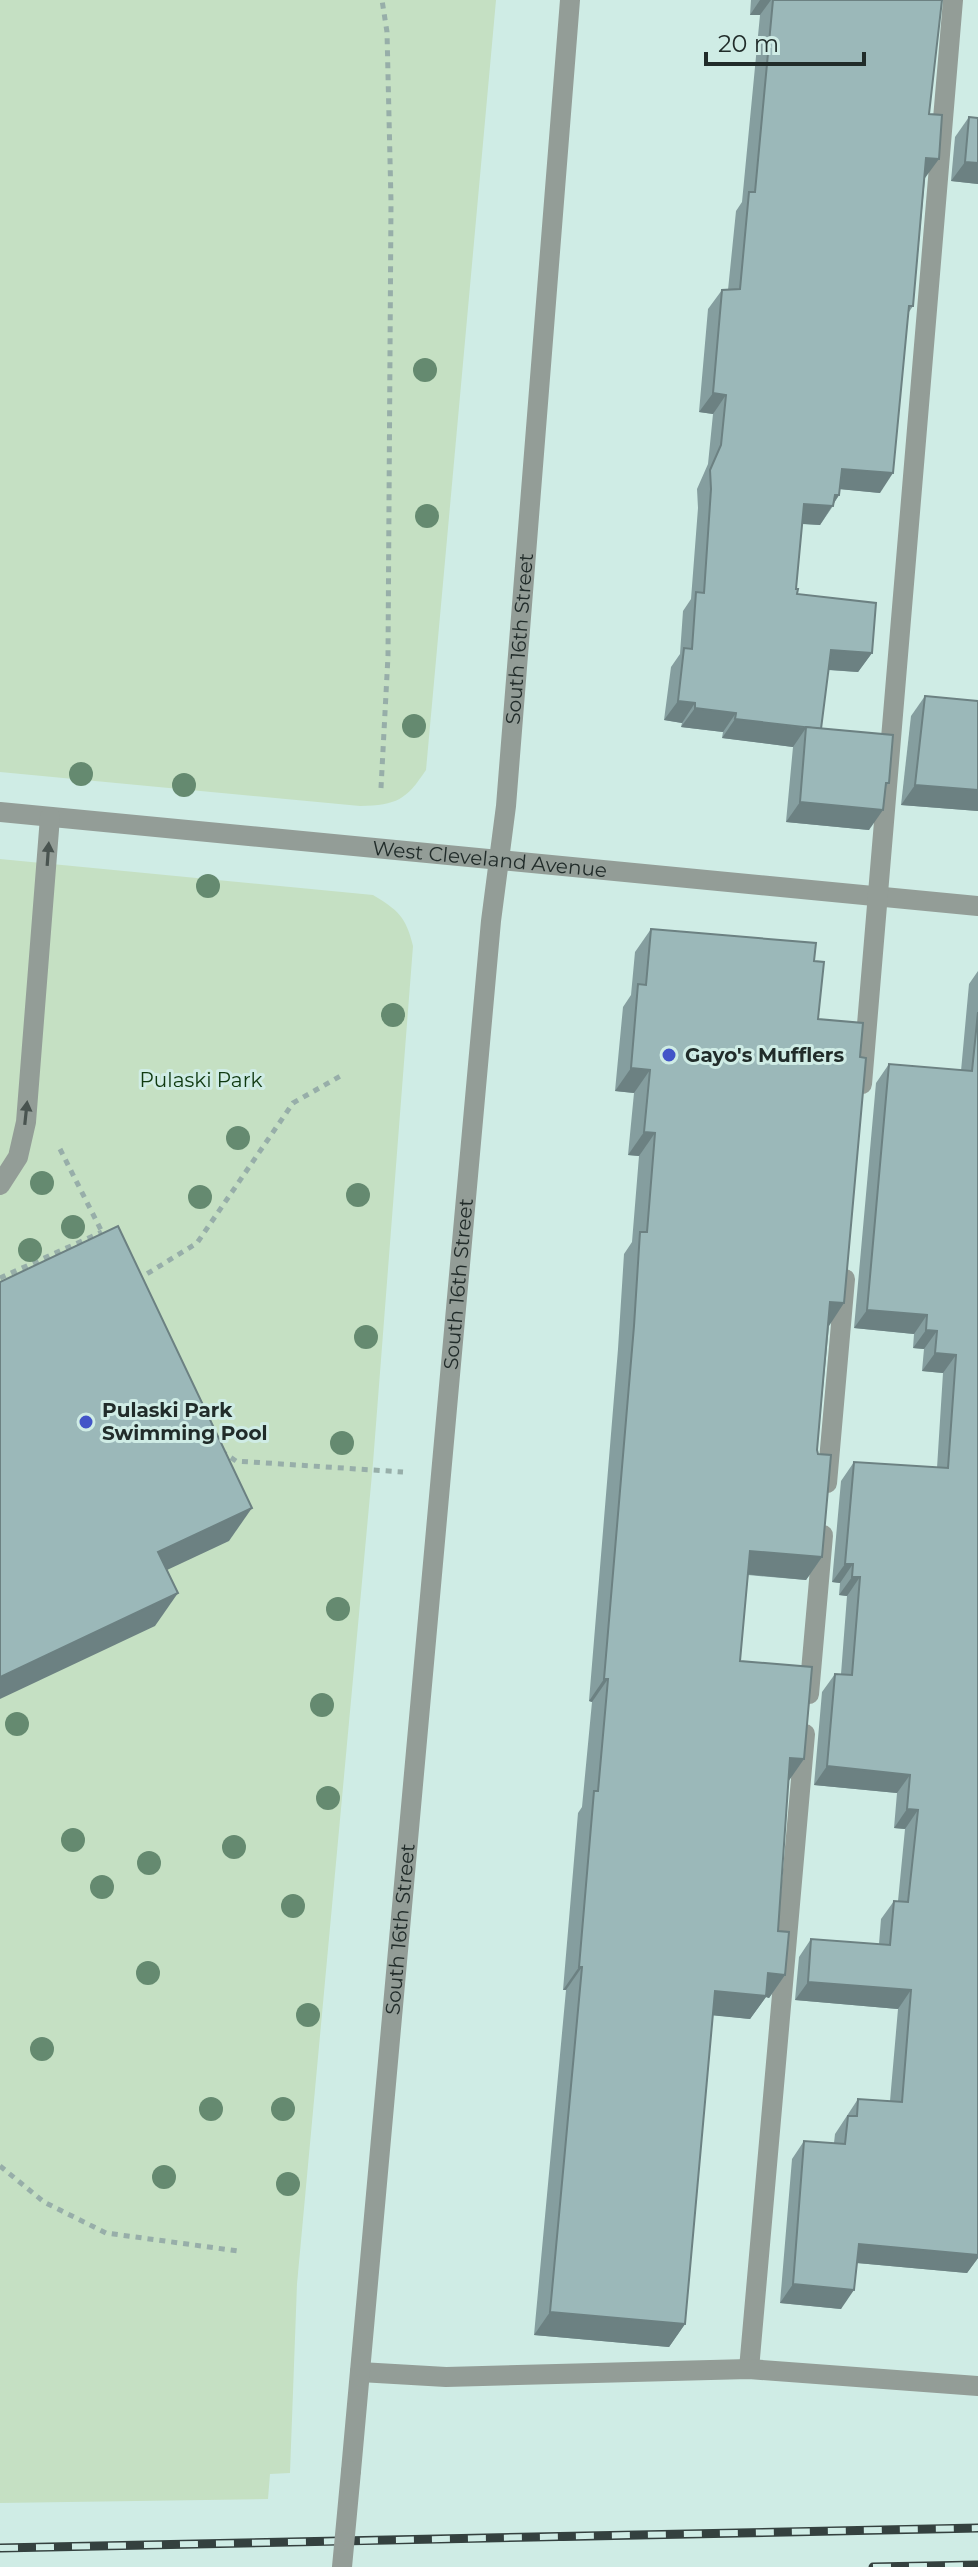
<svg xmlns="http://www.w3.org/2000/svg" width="978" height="2567" viewBox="0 0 978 2567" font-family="Montserrat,sans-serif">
<rect width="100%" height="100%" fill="#cfece5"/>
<!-- green -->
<g fill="#c5e0c3">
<path d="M 0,0 L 496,0 L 426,770 C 406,800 397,805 360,806 L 0,772 Z"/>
<path d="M 0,859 L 373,895 C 398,910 406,917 413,946 L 373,1463 L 297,2284 L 290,2473 L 270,2474 L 268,2499 L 0,2503 Z"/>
</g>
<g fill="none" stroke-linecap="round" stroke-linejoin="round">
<!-- path -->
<g stroke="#97aea9" stroke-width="5" stroke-dasharray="6 6" stroke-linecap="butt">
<polyline points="381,788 388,656 391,202 387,32 382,0"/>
<polyline points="60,1149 104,1236"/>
<polyline points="0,1278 102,1232"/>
<polyline points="137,1280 197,1243 293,1103 344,1074"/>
<polyline points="221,1451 236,1461 403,1472"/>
<polyline points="0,2166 44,2202 106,2233 238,2251"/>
</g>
<!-- minor -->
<g stroke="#939d97" stroke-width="20">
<path id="s1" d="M 0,812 L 978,906"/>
<polyline points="862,1084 953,0"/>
<polyline points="0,1185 18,1157 26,1122 50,817"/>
<polyline points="827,1483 845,1279"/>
<polyline points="809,1694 823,1535"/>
<polyline points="749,2369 805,1734"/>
<polyline points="360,2372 446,2377 749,2369 978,2386"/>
<path id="s2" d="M 351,2471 L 491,921 L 506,806 L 570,0"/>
</g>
<defs>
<g id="rail">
<polyline points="0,2548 978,2528"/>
<polyline points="873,2567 978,2565"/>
</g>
</defs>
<!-- rail casing -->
<use href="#rail" stroke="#34413f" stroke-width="9"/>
<!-- rail -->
<use href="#rail" stroke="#cfece5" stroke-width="6" stroke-dasharray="18" stroke-linecap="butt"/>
<!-- minor-bridge -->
<polyline stroke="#939d97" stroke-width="20" points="342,2567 351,2471"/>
</g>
<!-- trees -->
<g fill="#658a70">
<circle cx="425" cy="370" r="12"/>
<circle cx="427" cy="516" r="12"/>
<circle cx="414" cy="726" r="12"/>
<circle cx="81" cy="774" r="12"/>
<circle cx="184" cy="785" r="12"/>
<circle cx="208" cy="886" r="12"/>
<circle cx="393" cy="1015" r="12"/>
<circle cx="238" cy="1138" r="12"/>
<circle cx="42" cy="1183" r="12"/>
<circle cx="358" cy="1195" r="12"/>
<circle cx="200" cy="1197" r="12"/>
<circle cx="73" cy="1227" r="12"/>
<circle cx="30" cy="1250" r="12"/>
<circle cx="366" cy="1337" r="12"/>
<circle cx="342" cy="1443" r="12"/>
<circle cx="338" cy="1609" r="12"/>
<circle cx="322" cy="1705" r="12"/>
<circle cx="17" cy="1724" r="12"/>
<circle cx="328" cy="1798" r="12"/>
<circle cx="73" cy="1840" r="12"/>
<circle cx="234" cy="1847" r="12"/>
<circle cx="149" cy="1863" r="12"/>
<circle cx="102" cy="1887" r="12"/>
<circle cx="293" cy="1906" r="12"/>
<circle cx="148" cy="1973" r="12"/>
<circle cx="308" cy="2015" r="12"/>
<circle cx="42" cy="2049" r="12"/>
<circle cx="211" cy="2109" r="12"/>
<circle cx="283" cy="2109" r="12"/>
<circle cx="164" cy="2177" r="12"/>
<circle cx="288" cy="2184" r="12"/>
</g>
<!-- wall -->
<g fill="#859e9f">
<polygon points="751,0 942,0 929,114 925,178 913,306 909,312 880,493 840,489 839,495 834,503 833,506 820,525 802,524 796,589 797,594 872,653 858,672 828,670 821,729 889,783 885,788 869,830 786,822 793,747 722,738 723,732 681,727 682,723 664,720 671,667 680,654 683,611 691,599 698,508 697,489 708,464 713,414 699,412 708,309 722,290 728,290 736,211 742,202 760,15 750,15"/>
<polygon points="969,117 978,118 978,184 951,181 955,137"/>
<polygon points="925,696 978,701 978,811 901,805 911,716"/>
<polygon points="651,929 814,961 818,1019 829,1326 817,1450 822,1557 806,1580 748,1575 740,1661 804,1759 788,1781 778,1931 785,1975 769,1998 766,1997 750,2019 713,2015 685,2324 669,2347 534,2335 566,1990 563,1990 578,1813 582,1807 592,1702 589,1701 618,1349 624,1254 632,1242 639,1156 628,1155 634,1093 615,1091 623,1007 631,995 635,952"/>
<polygon points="978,971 978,2258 967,2273 857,2263 841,2309 780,2303 792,2159 804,2141 834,2143 835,2134 858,2099 890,2101 898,2009 795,2000 799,1957 811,1939 879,1944 881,1919 894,1901 898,1901 905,1829 894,1828 897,1793 814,1785 822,1692 835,1674 841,1674 847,1596 839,1595 840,1583 832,1582 841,1481 854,1462 937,1468 943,1373 922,1371 924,1349 913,1348 914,1334 854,1328 876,1083 889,1064 961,1071 969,984"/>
</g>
<!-- shaded-wall -->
<g fill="#6c8182">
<polygon points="760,0 771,0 760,15 750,15"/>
<polygon points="926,158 939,159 925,178 913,177"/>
<polygon points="965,162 978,163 978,184 951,181"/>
<polygon points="713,393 726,395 713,414 699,412"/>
<polygon points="842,469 893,473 880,493 828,488"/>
<polygon points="835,495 839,495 820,525 790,523 804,504"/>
<polygon points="831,650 872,653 858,672 818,669"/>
<polygon points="678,701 695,703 682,723 664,720"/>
<polygon points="695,708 736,713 723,732 681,727"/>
<polygon points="735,719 806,728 793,747 722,738"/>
<polygon points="915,785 978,790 978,811 901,805"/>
<polygon points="800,802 883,810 869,830 786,822"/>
<polygon points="631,1068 650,1070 634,1093 615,1091"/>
<polygon points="644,1132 655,1133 639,1156 628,1155"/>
<polygon points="830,1302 844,1303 829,1326 814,1325"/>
<polygon points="867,1310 927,1315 914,1334 854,1328"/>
<polygon points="926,1330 937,1331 924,1349 913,1348"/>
<polygon points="935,1353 956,1355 943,1373 922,1371"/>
<polygon points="252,1508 229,1541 135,1585 158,1552"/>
<polygon points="750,1551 822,1557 806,1580 734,1573"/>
<polygon points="845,1564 853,1564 840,1583 832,1582"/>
<polygon points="852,1577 860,1577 847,1596 839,1595"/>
<polygon points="178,1593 155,1626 0,1699 0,1677"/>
<polygon points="604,1679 608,1679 592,1702 589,1701"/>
<polygon points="790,1758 804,1759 788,1782"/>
<polygon points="827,1766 910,1775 897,1793 814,1785"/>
<polygon points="907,1809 918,1810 905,1829 894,1828"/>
<polygon points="579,1967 582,1967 566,1990 563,1990"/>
<polygon points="768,1973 785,1975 769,1998 766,1997 750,2019 699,2014 715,1991"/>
<polygon points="808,1982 911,1990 898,2009 795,2000"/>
<polygon points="859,2244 978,2255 978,2258 967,2273 846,2262"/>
<polygon points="793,2284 854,2290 841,2309 780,2303"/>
<polygon points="550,2312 685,2324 669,2347 534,2335"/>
</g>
<!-- building -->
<g fill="#9bb8b9" stroke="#6c8182" stroke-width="2">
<polygon points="773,0 942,0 929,114 942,115 939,159 926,158 913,306 909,306 893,473 842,469 839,495 835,495 833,506 804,504 796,589 798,589 797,594 876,603 872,653 831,650 821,729 735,719 736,713 695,708 695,703 678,701 684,648 692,649 696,592 704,593 711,489 710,470 721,445 726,395 713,393 722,290 740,289 749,192 755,192"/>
<polygon points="969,117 978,118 978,163 965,162"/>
<polygon points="925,696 978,701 978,790 915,785"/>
<polygon points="806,727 893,735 889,783 886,783 883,810 800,802"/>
<polygon points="651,929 816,943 814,961 824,962 818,1019 863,1023 860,1057 866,1058 844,1303 830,1302 817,1450 818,1454 831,1455 822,1557 750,1551 740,1661 812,1667 804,1759 790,1758 778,1931 789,1932 785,1975 768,1973 766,1996 715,1991 685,2324 550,2312 582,1967 579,1967 594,1791 598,1791 608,1679 604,1679 634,1326 640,1232 647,1232 655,1133 644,1132 650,1070 631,1068 638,984 646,985"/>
<polygon points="978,1012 978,2255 859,2244 854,2290 793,2284 804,2141 845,2144 848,2116 857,2116 858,2099 902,2102 911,1990 808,1982 811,1939 890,1945 894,1901 908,1902 918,1810 907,1809 910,1775 827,1766 835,1674 852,1675 860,1577 852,1577 853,1564 845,1564 854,1462 948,1468 956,1355 935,1353 937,1331 926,1330 927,1315 867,1310 889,1064 972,1071"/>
<polygon points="118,1226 252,1508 158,1552 178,1593 0,1677 0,1282"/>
</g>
<!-- one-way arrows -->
<defs><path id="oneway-solid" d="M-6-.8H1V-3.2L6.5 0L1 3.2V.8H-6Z" transform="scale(2)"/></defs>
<g fill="#495450">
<use href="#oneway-solid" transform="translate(48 854) rotate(-86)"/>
<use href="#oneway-solid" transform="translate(26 1113) rotate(-84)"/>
</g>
<!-- markers -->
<g fill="#4254c8" stroke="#cfece5" stroke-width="3">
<circle cx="669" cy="1055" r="8"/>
<circle cx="86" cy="1422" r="8"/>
</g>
<g text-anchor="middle" stroke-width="6" stroke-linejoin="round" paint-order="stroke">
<!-- street labels -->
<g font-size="20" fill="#212c2a" stroke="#cfece5">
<text dy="7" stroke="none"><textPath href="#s2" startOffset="1840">South 16th Street</textPath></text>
<text dy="7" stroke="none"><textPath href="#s1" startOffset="492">West Cleveland Avenue</textPath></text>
<text dy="7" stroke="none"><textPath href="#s2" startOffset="1192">South 16th Street</textPath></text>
<text dy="7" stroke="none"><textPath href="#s2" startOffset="544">South 16th Street</textPath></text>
</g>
<!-- poi labels -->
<g font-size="20" font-weight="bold" fill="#212c2a" stroke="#cfece5" text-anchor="start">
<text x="685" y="1062">Gayo's Mufflers</text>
<text x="102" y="1417">Pulaski Park<tspan x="102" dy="23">Swimming Pool</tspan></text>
</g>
<!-- park labels -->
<g font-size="20" fill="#0f3910" stroke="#cfece5">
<text x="201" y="1087">Pulaski Park</text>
</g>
</g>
<!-- scale -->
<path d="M706 52v12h158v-12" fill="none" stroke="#212c2a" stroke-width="4"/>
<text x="718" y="52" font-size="24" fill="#212c2a" stroke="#cfece5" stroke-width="6" paint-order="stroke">20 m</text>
</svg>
